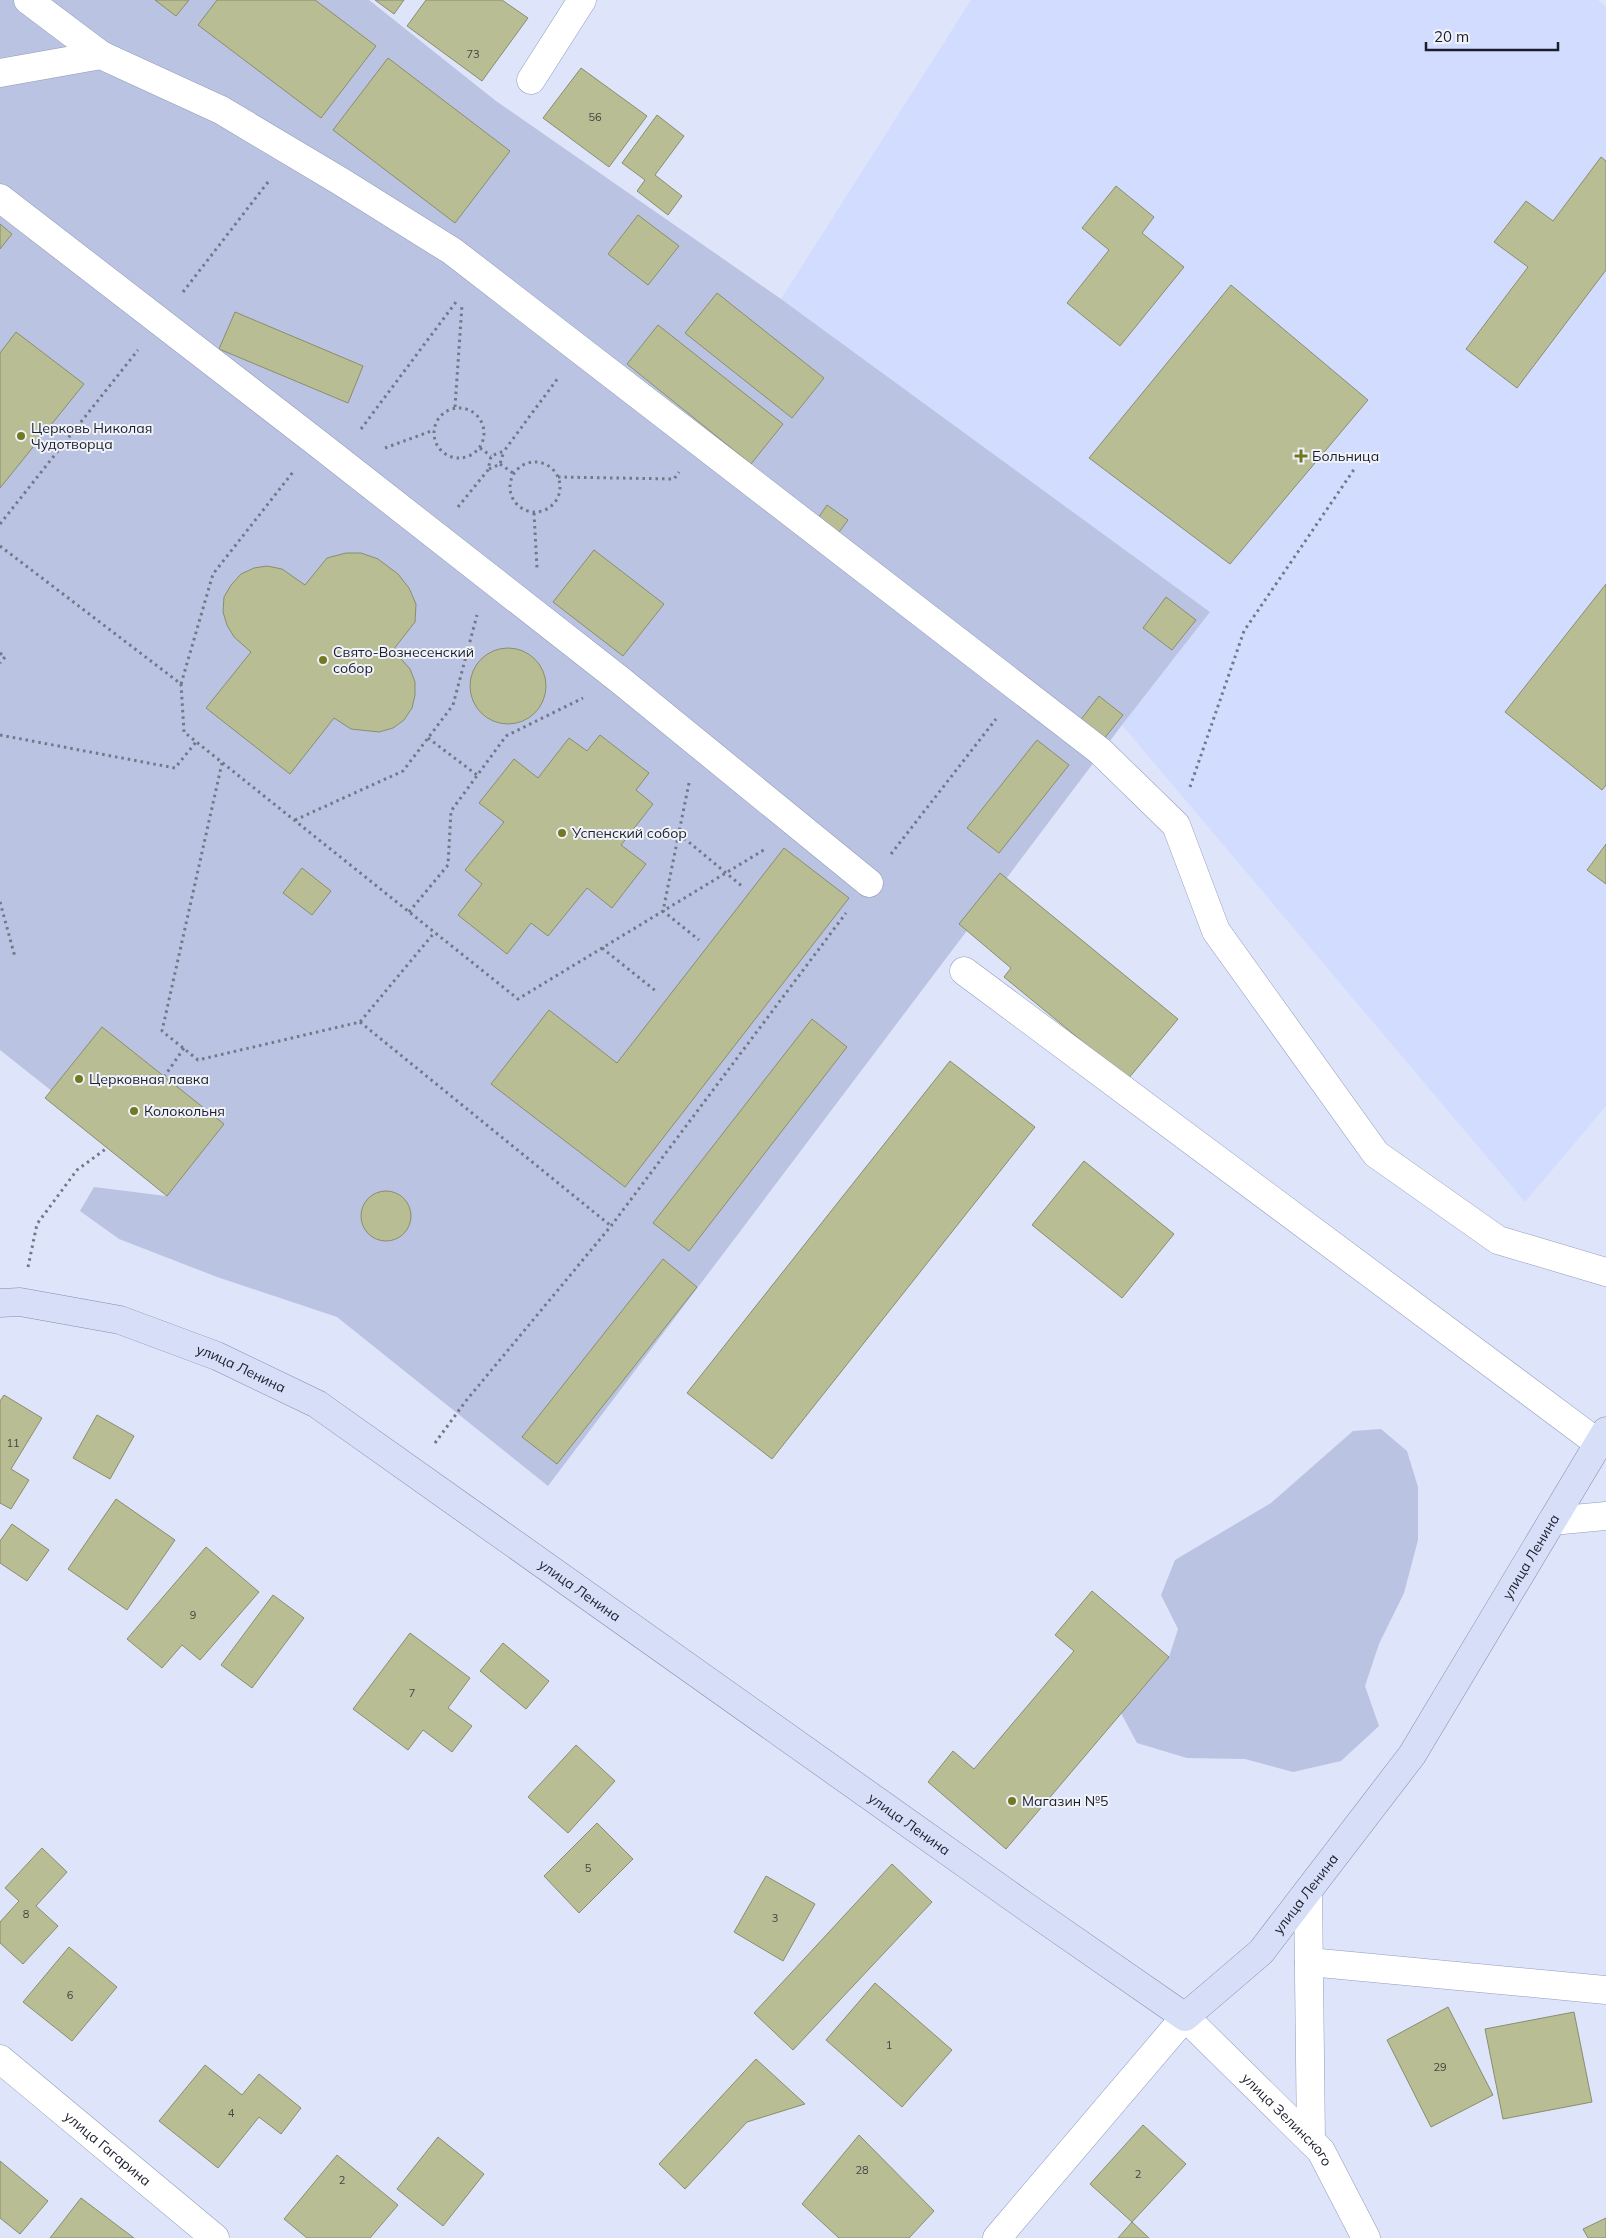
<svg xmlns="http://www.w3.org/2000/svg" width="1606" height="2238" viewBox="0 0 1606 2238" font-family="Mulish,sans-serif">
<rect width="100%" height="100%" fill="#dee4fa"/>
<!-- built -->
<polygon fill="#d2dcfe" points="971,0 1598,0 1606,7 1606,1106 1525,1202 1122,725 1210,612 781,299"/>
<!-- green -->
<g fill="#bac3e1">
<polygon points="0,0 369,0 496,101 781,299 1210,612 1122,725 548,1486 337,1317 217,1277 119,1239 80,1211 94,1187 166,1196 173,1187 0,1050"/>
<polygon points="1381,1429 1407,1451 1418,1487 1418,1540 1404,1593 1379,1644 1365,1686 1379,1726 1341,1761 1293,1772 1245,1759 1187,1758 1137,1743 1121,1713 1169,1657 1178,1629 1161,1595 1175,1560 1271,1503 1353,1431"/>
</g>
<!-- building -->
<g fill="#b8bd94" stroke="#898e6b">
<polygon points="155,0 189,0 176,16"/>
<polygon points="217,0 315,0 376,46 321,118 198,25"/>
<polygon points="375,0 404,0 394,14"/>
<polygon points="426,0 502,0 528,18 482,81 407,26"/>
<polygon points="388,58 510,151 455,223 333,130"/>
<polygon points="581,68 647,116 609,167 543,118"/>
<polygon points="657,115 684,136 655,175 682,196 668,215 637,191 645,180 622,163"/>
<polygon points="1601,157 1606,161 1606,270 1517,388 1466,349 1528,267 1494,242 1526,201 1553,221"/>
<polygon points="1116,186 1154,217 1142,233 1184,267 1120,346 1067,303 1109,250 1082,228"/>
<polygon points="638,215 679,246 648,285 608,254"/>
<polygon points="0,224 12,234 0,249"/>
<polygon points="1231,285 1368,400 1230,564 1089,458"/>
<polygon points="717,293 824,378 792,418 685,333"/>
<polygon points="235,312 363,366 348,403 219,349"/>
<polygon points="658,325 783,424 751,464 627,364"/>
<polygon points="16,332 84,384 0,488 0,353"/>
<polygon points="827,505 848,520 834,539 814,524"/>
<polygon points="594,550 664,604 623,656 553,602"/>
<polygon points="346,553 361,553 378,559 398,574 409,588 416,604 415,622 393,650 410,669 415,682 415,695 412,708 404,720 393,728 379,732 351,729 334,718 290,774 206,708 251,652 234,637 227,625 223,612 224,597 231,585 241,574 254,568 267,566 282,569 305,585 327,558"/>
<polygon points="1606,584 1606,785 1602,790 1505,712"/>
<polygon points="1166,597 1196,620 1172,650 1143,628"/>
<circle cx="508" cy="686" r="38"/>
<polygon points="1099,696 1123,715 1103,740 1079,722"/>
<polygon points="600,735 649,773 636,790 653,804 621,845 646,864 612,908 587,888 548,936 531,923 507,954 458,915 482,884 465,870 504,822 479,803 514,759 538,778 569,738 587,751"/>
<polygon points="1037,740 1069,765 999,853 967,828"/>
<polygon points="1606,844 1606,884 1587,870"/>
<polygon points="784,848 849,898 625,1187 491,1084 549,1010 617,1063"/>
<polygon points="302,868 331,891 312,915 283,893"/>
<polygon points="1000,873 1178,1019 1128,1079 1004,977 1011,968 959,924"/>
<polygon points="812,1019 847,1047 689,1251 653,1223"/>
<polygon points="102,1027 224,1124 167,1196 45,1098"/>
<polygon points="950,1061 1035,1127 772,1459 687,1393"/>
<polygon points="1084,1161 1174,1234 1122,1298 1032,1225"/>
<circle cx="386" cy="1216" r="25"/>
<polygon points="663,1259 697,1287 557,1464 522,1437"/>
<polygon points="4,1395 42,1418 11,1469 29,1480 11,1509 0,1503 0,1401"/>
<polygon points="97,1415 134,1436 110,1479 73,1458"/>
<polygon points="116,1499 175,1540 127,1610 68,1569"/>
<polygon points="12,1524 49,1550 27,1581 0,1563 0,1541"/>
<polygon points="206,1547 259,1592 200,1660 182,1645 162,1668 127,1639"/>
<polygon points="1092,1591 1169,1657 1006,1849 928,1782 953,1751 974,1769 1074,1651 1055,1635"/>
<polygon points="273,1595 304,1618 252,1688 221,1665"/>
<polygon points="410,1633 470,1678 448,1708 472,1726 452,1752 423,1730 408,1750 353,1709"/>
<polygon points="503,1643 549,1681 526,1709 480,1671"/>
<polygon points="576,1745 615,1781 568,1833 528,1797"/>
<polygon points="597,1823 633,1859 579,1913 544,1876"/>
<polygon points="42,1848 67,1872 36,1906 58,1926 23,1964 0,1943 0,1922 19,1901 5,1888"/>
<polygon points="892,1864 932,1902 793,2050 754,2013"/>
<polygon points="766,1876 815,1904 783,1961 734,1932"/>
<polygon points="69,1947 117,1987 72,2041 23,2002"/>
<polygon points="875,1983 952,2050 902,2107 826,2040"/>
<polygon points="1448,2007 1493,2095 1431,2127 1387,2040"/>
<polygon points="1574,2012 1592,2102 1503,2119 1485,2029"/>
<polygon points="756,2059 805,2104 747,2122 685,2189 659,2164"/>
<polygon points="205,2065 242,2095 259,2074 301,2108 281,2134 259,2117 218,2168 159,2121"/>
<polygon points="1143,2125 1186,2164 1132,2222 1090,2184"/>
<polygon points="859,2135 934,2211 909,2238 839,2238 802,2204"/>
<polygon points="438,2137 484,2174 443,2226 397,2189"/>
<polygon points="337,2155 398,2205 370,2238 307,2238 284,2219"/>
<polygon points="0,2161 48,2201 20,2234 0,2218"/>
<polygon points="81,2198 134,2238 50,2238"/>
<polygon points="1606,2218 1606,2238 1588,2238 1583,2229"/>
<polygon points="1132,2222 1149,2238 1118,2238"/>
</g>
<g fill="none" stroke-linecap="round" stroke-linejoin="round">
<defs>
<g id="minor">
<polyline points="28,0 101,55"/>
<polyline points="0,73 101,55 221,110 340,181 452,251 1100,751 1176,825 1216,931 1376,1154 1498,1240 1606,1272"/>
<polyline points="531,80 582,0"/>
<polyline points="0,198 316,442 620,680 869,883"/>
<polyline points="964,971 1598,1443"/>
<polyline points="1552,1521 1606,1516"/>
<polyline points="1308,1891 1311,2141"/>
<polyline points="1309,1962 1606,1990"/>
<path id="s1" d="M 0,2059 L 215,2238"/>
<path id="s2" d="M 997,2238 L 1185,2017 L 1321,2151 L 1366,2238"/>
</g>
<g id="major">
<path id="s3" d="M 0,1303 L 20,1302 L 120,1320 L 217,1356 L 317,1404 L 1025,1906 L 1185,2017 L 1261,1952 L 1412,1755 L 1606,1431"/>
</g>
</defs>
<!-- minor casing -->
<use href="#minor" stroke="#929bbc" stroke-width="29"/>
<!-- major casing -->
<use href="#major" stroke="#848cac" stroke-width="29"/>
<!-- path -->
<g stroke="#737889" stroke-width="3" stroke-dasharray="2.5 4" stroke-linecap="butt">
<polyline points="183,292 268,182"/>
<polyline points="455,407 462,305"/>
<circle cx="459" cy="433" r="25"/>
<polyline points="361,429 456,302"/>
<polyline points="385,448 434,430"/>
<polyline points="480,448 491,456"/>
<circle cx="535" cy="487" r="25"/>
<polyline points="500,464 513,473"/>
<polyline points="489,469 500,464 504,451"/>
<polyline points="558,477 674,479 679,472"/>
<polyline points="458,507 488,470 491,456 504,451 558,378"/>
<polyline points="534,513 537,568"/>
<polyline points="0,524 138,350"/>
<polyline points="0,546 181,684 184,732 518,999 767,848"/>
<polyline points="0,653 5,657 0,663"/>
<polyline points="181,684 213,574 293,472"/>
<polyline points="0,735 175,768 196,742"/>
<polyline points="428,738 477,775"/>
<polyline points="222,763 162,1031 198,1060 360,1022 434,933"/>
<polyline points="689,783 663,911 699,940"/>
<polyline points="1190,787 1244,631 1355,468"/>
<polyline points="295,820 403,771 453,705 477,615"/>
<polyline points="679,834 743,887"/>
<polyline points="891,854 996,719"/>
<polyline points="0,902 15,957"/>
<polyline points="409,912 448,865 451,811 506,736 583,698"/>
<polyline points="602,948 657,992"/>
<polyline points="360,1022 611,1226"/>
<polyline points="164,1077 184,1048"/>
<polyline points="28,1267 37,1224 77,1170 107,1148"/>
<polyline points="435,1443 465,1402 611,1226 846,913"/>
</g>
<!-- minor -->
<use href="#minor" stroke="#fff" stroke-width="28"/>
<!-- major -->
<use href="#major" stroke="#d7def7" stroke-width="28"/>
</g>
<!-- markers -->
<g fill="#727922" stroke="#f0f2f9" stroke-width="2">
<circle cx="21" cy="436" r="5"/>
<path d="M1298.5 448.5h5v5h5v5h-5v5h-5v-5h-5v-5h5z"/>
<circle cx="323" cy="660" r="5"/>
<circle cx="562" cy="833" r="5"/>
<circle cx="79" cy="1079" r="5"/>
<circle cx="134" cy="1111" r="5"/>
<circle cx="1012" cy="1801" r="5"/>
</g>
<g text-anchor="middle" stroke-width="4" stroke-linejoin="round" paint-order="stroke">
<!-- number labels -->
<g font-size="11" fill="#424645">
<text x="473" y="58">73</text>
<text x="595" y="121">56</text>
<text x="13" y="1447">11</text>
<text x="193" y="1619">9</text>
<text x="412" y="1697">7</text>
<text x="588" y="1872">5</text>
<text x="26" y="1918">8</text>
<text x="775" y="1922">3</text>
<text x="70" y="1999">6</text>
<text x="889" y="2049">1</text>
<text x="1440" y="2071">29</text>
<text x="231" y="2117">4</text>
<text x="862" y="2174">28</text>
<text x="1138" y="2178">2</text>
<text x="342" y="2184">2</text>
</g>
<!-- poi labels -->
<g font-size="14" fill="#1b1e2b" stroke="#f0f2f9" text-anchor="start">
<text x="31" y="433">Церковь Николая<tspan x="31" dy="16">Чудотворца</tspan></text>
<text x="1312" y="461">Больница</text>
<text x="333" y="657">Свято-Вознесенский<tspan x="333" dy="16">собор</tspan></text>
<text x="572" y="838">Успенский собор</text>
<text x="89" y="1084">Церковная лавка</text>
<text x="144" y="1116">Колокольня</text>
<text x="1022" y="1806">Магазин №5</text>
</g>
<!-- street labels -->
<g font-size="14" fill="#1b1e2b" stroke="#f0f2f9">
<text dy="5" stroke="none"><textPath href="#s3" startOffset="252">улица Ленина</textPath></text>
<text dy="5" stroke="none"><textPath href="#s3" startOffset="1978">улица Ленина</textPath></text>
<text dy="5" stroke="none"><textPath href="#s3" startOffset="658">улица Ленина</textPath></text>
<text dy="5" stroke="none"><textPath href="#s3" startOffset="1062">улица Ленина</textPath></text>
<text dy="5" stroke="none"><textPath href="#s3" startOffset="1572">улица Ленина</textPath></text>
<text dy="5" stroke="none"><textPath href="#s2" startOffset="435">улица Зелинского</textPath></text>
<text dy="5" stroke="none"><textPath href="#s1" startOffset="140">улица Гагарина</textPath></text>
</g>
</g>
<!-- scale -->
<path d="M1426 42v8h132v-8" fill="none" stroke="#1b1e2b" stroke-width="2.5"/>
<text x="1434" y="42" font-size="15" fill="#1b1e2b" stroke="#f0f2f9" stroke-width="4" paint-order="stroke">20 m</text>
</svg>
